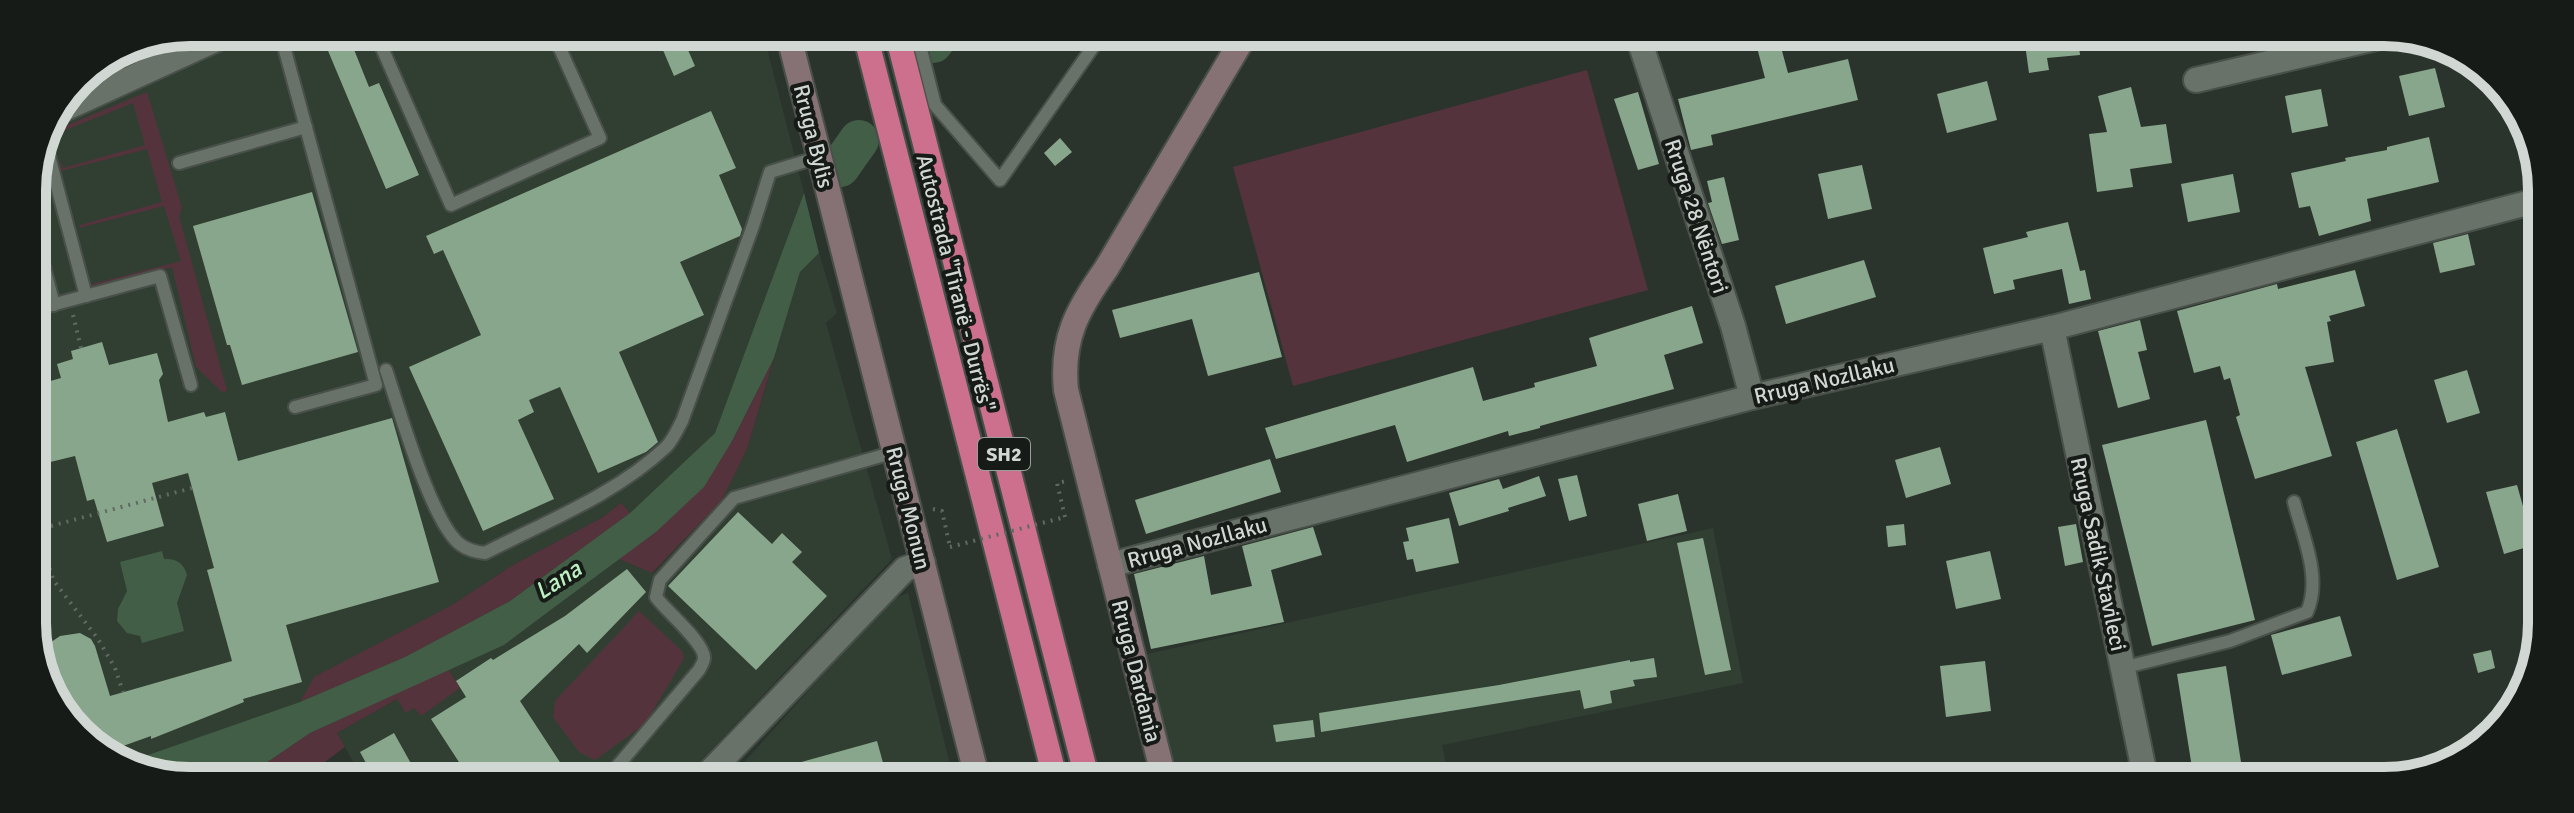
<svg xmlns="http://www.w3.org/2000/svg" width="2574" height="813" viewBox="0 0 2574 813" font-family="Signika,sans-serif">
<rect width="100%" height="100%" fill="#2b342c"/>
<!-- built -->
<g fill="#313f33">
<polygon points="190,32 763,33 804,193 715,433 630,513 621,503 603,517 513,565 452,605 315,677 300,702 128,762 72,727 35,653 32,180 48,121 79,78 130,44"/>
<polygon points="819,253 837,313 826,323 892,559 691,771 686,766 675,777 361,776 337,733 397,699 414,708 421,715 460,688 448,669 504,645 619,559 653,573 722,500 747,449 800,272"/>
<polygon points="1713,528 1743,683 1442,745 1449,778 1164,778 1134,657"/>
<polygon points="908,593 953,777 731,777 890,600"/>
</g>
<!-- green -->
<g fill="#55333d">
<polygon points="1587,70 1648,290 1293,386 1233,167"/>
<polygon points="147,92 182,208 179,216 227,391 222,392 196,367 172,267 93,288 91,286 92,284 181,261 164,206 79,228 80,225 162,202 147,149 61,171 60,158 63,168 145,145 133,103 53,135 53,131"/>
<polygon points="774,358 747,449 722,500 652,573 619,559 656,532 732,441"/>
<polygon points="621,503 630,513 510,601 405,657 300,702 314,677 452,605 513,565 603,517"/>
<polygon points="639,611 682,651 684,658 645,724 595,760 579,752 553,717 555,701"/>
<polygon points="448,669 460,688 421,716 414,708 406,713 397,699 337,733 345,747 306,776 247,776 310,733"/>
</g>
<!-- water -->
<g fill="#425e46">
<polygon points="804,193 819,253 800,272 774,358 732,441 704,487 656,532 552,609 504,645 310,733 247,776 149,775 128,762 300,702 405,657 510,601 630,513 715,433"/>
<path d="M 162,551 L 164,559 C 176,558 184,563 187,575 L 177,603 L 184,631 L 142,643 L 140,636 L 127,633 L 117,621 L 118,609 L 127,591 L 120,562 Z"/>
</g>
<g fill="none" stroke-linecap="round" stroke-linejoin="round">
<!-- river -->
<g stroke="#425e46" stroke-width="40">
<polyline points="933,43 940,34"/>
<polyline points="840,167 859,140"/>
</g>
</g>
<!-- building -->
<g fill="#88a68b">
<polygon points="681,34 695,66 674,76 660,43"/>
<polygon points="1754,36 1778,36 1788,73 1848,59 1858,100 1711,135 1713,145 1691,150 1678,99 1765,78"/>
<polygon points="349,37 369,87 379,83 419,175 386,189 326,46"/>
<polygon points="2024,37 2078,37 2080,55 2047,58 2049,70 2029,73"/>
<polygon points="2435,68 2445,107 2409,116 2399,76"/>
<polygon points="1987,81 1997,120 1947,133 1937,94"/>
<polygon points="2131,87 2141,127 2166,124 2172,163 2130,169 2133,187 2097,192 2089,134 2107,132 2098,96"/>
<polygon points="2321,89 2328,126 2292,133 2285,96"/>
<polygon points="1638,92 1659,164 1638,170 1614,99"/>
<polygon points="711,111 736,168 719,175 742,229 740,236 680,262 704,315 619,352 658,442 646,452 598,473 560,387 529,400 534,412 518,420 554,499 483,531 409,367 481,335 443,250 434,254 426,236"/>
<polygon points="2429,137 2439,182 2367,199 2371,221 2319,236 2310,206 2299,208 2291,173 2346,161 2345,158 2387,150 2387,147"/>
<polygon points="1060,138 1072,152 1055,166 1044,153"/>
<polygon points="1862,165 1872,209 1828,219 1818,174"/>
<polygon points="2233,174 2240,212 2188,222 2181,184"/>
<polygon points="1724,177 1739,240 1722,244 1708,203 1712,202 1707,181"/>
<polygon points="312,192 358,352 242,385 230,345 227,345 193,226"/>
<polygon points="2068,222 2080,271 2085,270 2091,299 2069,304 2062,269 2013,280 2015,289 1994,294 1983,248 2028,237 2026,232"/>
<polygon points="2468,234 2475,265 2440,273 2433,243"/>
<polygon points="1864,260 1876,297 1786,324 1775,286"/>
<polygon points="2355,270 2365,306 2329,316 2331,321 2327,322 2334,362 2305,367 2332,456 2255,479 2236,417 2240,415 2230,378 2224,380 2220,366 2194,373 2177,311 2277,284 2278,289"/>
<polygon points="1259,272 1282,357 1208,376 1192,319 1120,338 1112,310"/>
<polygon points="1692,306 1703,343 1664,355 1674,389 1540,426 1540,428 1509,436 1508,431 1407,462 1395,425 1276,459 1265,428 1473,367 1483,401 1535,387 1534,383 1597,366 1589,338"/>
<polygon points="2140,320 2147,350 2138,352 2150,399 2118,408 2098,331"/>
<polygon points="102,342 109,365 157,353 163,374 159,380 168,422 204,412 206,417 225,412 238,461 392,418 439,582 286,625 302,682 243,699 244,702 151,739 151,736 109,751 72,727 35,653 60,636 80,633 91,639 95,646 110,696 232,661 207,570 214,568 188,473 152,483 164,526 107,542 94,499 87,501 75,456 34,466 34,460 49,442 42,414 34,412 33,386 61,378 57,364 73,359 71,351"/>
<polygon points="2467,370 2480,413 2447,423 2434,380"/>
<polygon points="2206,420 2255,620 2152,646 2102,445"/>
<polygon points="2397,429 2439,567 2397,580 2356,442"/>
<polygon points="1940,447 1951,484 1906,498 1895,460"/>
<polygon points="1270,459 1281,492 1146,534 1135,500"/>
<polygon points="1577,475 1587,516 1569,521 1558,479"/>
<polygon points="1539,476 1546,496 1508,508 1509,511 1459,526 1449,493 1499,479 1503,489"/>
<polygon points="2517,485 2534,545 2504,554 2486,492"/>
<polygon points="1678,494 1687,531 1647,541 1638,504"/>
<polygon points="738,512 772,544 782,533 802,552 792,562 827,596 756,670 668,586"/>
<polygon points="1449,518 1459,563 1416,572 1413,559 1407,560 1403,542 1409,541 1406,528"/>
<polygon points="1904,524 1906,545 1888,547 1886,526"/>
<polygon points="2076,524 2083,562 2065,566 2058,527"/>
<polygon points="1313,527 1322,555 1271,570 1284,622 1151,649 1134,574 1204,556 1211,595 1252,586 1242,546"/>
<polygon points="1703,538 1731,670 1705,675 1677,543"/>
<polygon points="1990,551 2001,599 1956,609 1946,561"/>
<polygon points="627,569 646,592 587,653 579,644 520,701 569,776 468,776 431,719 466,697 456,681 491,658 493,660 565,616"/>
<polygon points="2340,616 2352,656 2282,675 2271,635"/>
<polygon points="2491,650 2495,668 2478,673 2473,654"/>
<polygon points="1654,658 1657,677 1633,680 1635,686 1610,691 1612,703 1584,709 1580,690 1321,732 1319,713 1499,685 1630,660 1630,662"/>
<polygon points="1985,661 1991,711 1946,717 1940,666"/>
<polygon points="2226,666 2243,775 2194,780 2177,674"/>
<polygon points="1313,720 1315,737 1276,742 1273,725"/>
<polygon points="394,733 418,776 373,776 360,752"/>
<polygon points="877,741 887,777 770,777 769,771"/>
</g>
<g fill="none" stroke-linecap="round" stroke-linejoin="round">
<defs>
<g id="service">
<polyline points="280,32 376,385 295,407"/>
<polyline points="375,32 451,205 600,138 553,33"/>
<polyline points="917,34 935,105 1000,180 1102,34"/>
<polyline points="44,137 86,296"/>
<polyline points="179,163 306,127"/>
<polyline points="33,225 54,305"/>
<polyline points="33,310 160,276 191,385"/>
<path d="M 386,370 C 399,408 432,525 461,545 C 468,550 476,552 485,553 C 545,522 615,495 666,447 C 673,440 677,430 682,421 L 753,226 L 770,172 L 819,157"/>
<polyline points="34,528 35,531"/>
<path d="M 2122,668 L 2230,641 L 2307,612 C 2322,578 2303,537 2294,502"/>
<path d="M 609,776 L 699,670 C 701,666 704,662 704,658 C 705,643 666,611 656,597 L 660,580 L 734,498 L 895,452"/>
</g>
<g id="minor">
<polyline points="1638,36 1733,326 1752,397"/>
<polyline points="142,42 150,69"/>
<polyline points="2196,80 2380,37"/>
<polyline points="53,114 232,32"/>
<polyline points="2052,328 2146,780"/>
<polyline points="1110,565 1752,397 2052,328 2539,200"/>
<polyline points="705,777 905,569 923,563"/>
</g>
<g id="secondary">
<polyline points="788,33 977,777"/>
<path d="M 1164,778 L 1066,390 C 1061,339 1077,310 1106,269 L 1245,35"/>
</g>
<g id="motorway">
<polyline points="865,34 1055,778"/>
<polyline points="897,34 1087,778"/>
</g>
</defs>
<!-- service casing -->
<use href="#service" stroke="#49504a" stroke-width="16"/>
<!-- minor casing -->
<use href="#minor" stroke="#49504a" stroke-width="28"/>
<!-- secondary casing -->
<use href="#secondary" stroke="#49504a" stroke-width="28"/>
<!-- motorway casing -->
<use href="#motorway" stroke="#49504a" stroke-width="28"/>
<!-- path -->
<g stroke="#616962" stroke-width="4" stroke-dasharray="2 6" stroke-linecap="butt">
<polyline points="73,315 81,348"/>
<polyline points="933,509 942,511 950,547"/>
<polyline points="1065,517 1057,483 1067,481"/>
<polyline points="51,526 192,488"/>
<polyline points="41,546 54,581 98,639 115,668 123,692"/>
</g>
<!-- service -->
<use href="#service" stroke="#687269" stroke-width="12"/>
<!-- minor -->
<use href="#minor" stroke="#687269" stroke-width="24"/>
<!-- secondary -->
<use href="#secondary" stroke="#867174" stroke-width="24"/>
<!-- motorway -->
<use href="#motorway" stroke="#cc708d" stroke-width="24"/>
<!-- path-bridge -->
<polyline stroke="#616962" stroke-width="4" stroke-dasharray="2 6" stroke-linecap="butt" points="950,547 1065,517"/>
</g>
<g text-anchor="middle" stroke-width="8" stroke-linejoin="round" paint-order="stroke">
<!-- shield labels -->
<rect fill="#171b17" stroke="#999f9a" stroke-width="2" x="978" y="438" width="52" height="32" rx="6"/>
<g font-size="20" font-weight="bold" fill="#d1d7d2">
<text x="1004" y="461">SH2</text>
</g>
<!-- street labels -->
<g font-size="22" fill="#d1d7d2" stroke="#171b17">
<text transform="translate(814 136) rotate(76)" y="8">Rruga Bylis</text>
<text transform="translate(1697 216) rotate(72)" y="8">Rruga 28 Nëntori</text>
<text transform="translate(956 283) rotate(76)" y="8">Autostrada "Tiranë - Durrës"</text>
<text transform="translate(1824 380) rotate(-13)" y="8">Rruga Nozllaku</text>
<text transform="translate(909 508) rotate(76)" y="8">Rruga Monun</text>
<text transform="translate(1197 542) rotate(-15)" y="8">Rruga Nozllaku</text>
<text transform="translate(2099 554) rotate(78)" y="8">Rruga Sadik Stavileci</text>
<text transform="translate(1137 671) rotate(76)" y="8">Rruga Dardania</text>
</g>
<!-- water labels -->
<g font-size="24" font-style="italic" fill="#bdf0c3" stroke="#171b17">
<text transform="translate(558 580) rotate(-33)" y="8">Lana</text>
</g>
</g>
<!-- crop -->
<path d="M0 0H2574V813H0ZM190 46H2384A144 144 0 0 1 2528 190V623A144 144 0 0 1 2384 767H190A144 144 0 0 1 46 623V190A144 144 0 0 1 190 46Z" fill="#171b17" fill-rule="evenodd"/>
<path fill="none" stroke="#d1d7d2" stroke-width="10" d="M190 46H2384A144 144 0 0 1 2528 190V623A144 144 0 0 1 2384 767H190A144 144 0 0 1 46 623V190A144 144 0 0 1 190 46Z"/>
</svg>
